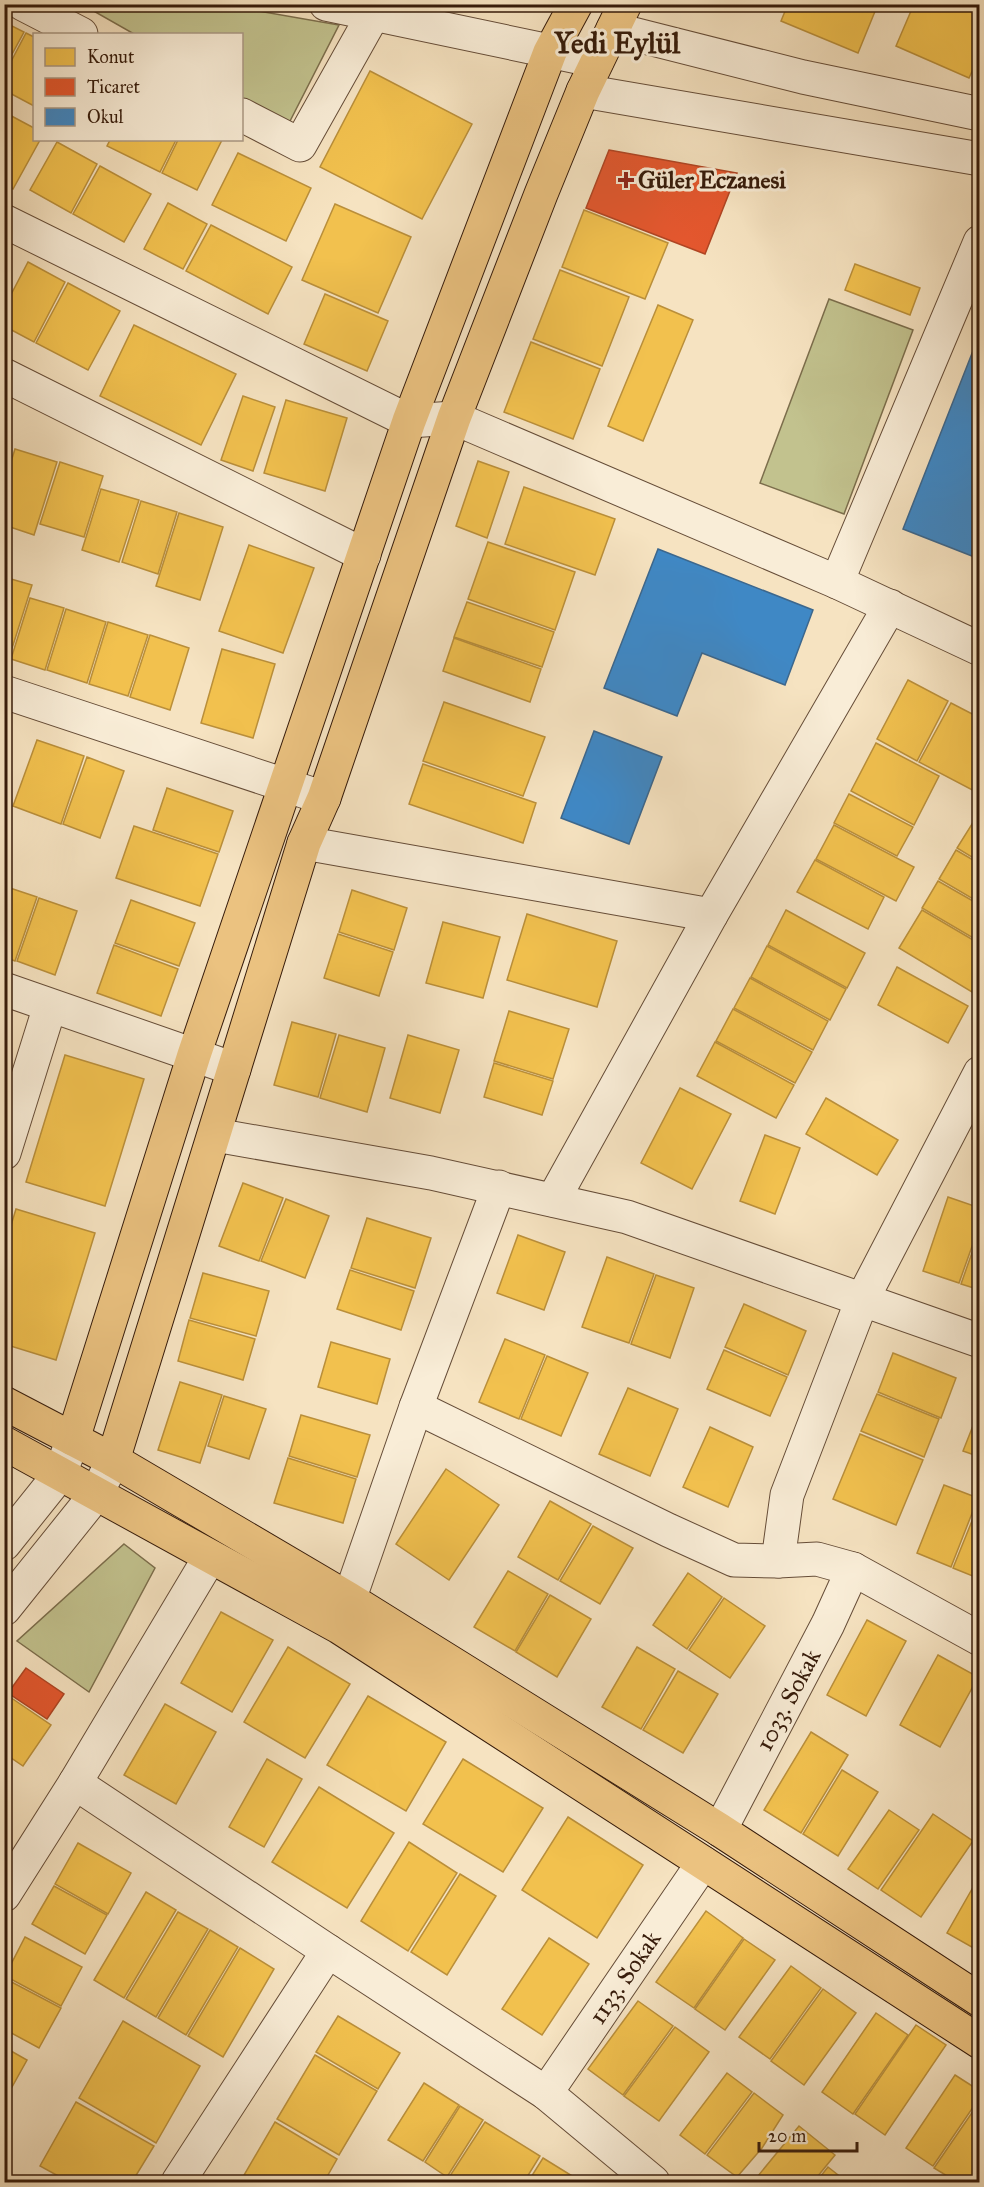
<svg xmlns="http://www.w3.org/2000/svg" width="984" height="2187" viewBox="0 0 984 2187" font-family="'IM FELL Great Primer',serif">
<rect width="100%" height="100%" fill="#f6e3c1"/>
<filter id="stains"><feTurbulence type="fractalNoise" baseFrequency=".00333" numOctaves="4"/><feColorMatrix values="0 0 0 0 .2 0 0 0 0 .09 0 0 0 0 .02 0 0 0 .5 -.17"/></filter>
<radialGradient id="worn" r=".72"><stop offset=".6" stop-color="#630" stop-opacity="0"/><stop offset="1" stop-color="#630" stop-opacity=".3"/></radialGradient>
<!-- green -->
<g fill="#c2c28e" stroke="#7c6e4c" stroke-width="1.5">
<polygon points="83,5 223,5 339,25 288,125 242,98 242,34 134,34"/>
<polygon points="829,299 913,330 844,514 760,483"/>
<polygon points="124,1544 155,1568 89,1692 17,1641"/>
</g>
<!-- homes -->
<g fill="#f2c14e" stroke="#ba8f3a" stroke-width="1.5">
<polygon points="788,4 878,4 858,53 781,21"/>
<polygon points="914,4 980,4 980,54 969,78 896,46"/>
<polygon points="4,22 24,32 4,69"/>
<polygon points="26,33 34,37 34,106 4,90 4,75"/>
<polygon points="370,71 472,124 422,219 320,167"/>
<polygon points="4,112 34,128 34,140 40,140 13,189 4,184"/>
<polygon points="110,140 176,140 160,172 107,146"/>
<polygon points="178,140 222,140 197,190 162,173"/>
<polygon points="57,142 97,164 71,213 30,190"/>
<polygon points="238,153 311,188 286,241 212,205"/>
<polygon points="100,166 151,194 124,242 73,214"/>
<polygon points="168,203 207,224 183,269 144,249"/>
<polygon points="335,204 411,237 378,313 302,280"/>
<polygon points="584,210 668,243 645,299 562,267"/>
<polygon points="211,225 292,267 268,314 186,271"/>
<polygon points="28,262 65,282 34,342 4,326 4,308"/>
<polygon points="855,264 920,288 910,315 845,290"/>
<polygon points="560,270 629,297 602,366 533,339"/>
<polygon points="68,283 120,311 88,370 36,343"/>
<polygon points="325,294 388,321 367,371 304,344"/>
<polygon points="658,305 693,320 643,441 608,426"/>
<polygon points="134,325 236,374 201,445 100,396"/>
<polygon points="531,342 600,369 573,439 504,412"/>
<polygon points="243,396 275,407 253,471 221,460"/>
<polygon points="286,400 347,418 325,491 264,473"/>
<polygon points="15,449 57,462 34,535 4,525 4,484"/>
<polygon points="478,461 509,472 487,538 456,526"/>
<polygon points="60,462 103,476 84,537 40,524"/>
<polygon points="524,487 615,519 595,575 505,544"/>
<polygon points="101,489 139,500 119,562 82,550"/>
<polygon points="141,501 177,512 158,574 122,562"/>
<polygon points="179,513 223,527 200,600 156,586"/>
<polygon points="488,542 575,572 555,630 468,599"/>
<polygon points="249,545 314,568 283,653 219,631"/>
<polygon points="4,577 32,585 9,658 4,657"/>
<polygon points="30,598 64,608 45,670 11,659"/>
<polygon points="467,602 554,632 542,667 454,637"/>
<polygon points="66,609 106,622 87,683 47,670"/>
<polygon points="108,622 148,635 128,696 89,684"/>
<polygon points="150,635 189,648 170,710 130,697"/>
<polygon points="454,638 541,669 530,702 443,671"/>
<polygon points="222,649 275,664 253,738 201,723"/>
<polygon points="908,680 948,701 917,761 877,739"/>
<polygon points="444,702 545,737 523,796 423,761"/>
<polygon points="951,703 980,718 980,794 919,762"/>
<polygon points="37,740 84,756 61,824 13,806"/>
<polygon points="876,743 939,776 914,825 851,791"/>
<polygon points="87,757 124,771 100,838 63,824"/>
<polygon points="423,764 536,803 523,843 409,804"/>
<polygon points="167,788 233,811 219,852 153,830"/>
<polygon points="849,794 913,827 897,856 834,823"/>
<polygon points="977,816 980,818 980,862 957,848"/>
<polygon points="834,825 914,867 896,901 816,859"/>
<polygon points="134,826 218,854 200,906 116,878"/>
<polygon points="956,850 980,864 980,903 939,879"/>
<polygon points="815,860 884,897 868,929 797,892"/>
<polygon points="938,881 980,905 980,942 922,908"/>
<polygon points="4,886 37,897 15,961 4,957"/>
<polygon points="352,890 407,908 394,950 339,932"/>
<polygon points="39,898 77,911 55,975 17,961"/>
<polygon points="131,900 195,923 179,966 115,943"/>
<polygon points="786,910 865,953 847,988 768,945"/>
<polygon points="922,910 980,944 980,979 972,992 899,948"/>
<polygon points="527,914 617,941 597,1007 507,980"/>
<polygon points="443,922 500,937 483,998 426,983"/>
<polygon points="338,934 393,952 379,996 324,978"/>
<polygon points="114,945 178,969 161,1016 97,993"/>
<polygon points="767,946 846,989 830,1020 751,977"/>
<polygon points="897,967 968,1006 948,1043 878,1005"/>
<polygon points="750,978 828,1021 813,1050 734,1008"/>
<polygon points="733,1009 812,1052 795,1083 716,1041"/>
<polygon points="509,1011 569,1029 553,1079 494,1061"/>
<polygon points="292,1022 336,1034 318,1097 274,1085"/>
<polygon points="339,1035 385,1048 367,1112 320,1098"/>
<polygon points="408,1035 459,1050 440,1113 390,1098"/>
<polygon points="715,1042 794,1085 776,1118 697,1076"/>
<polygon points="65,1055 144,1079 105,1206 26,1182"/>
<polygon points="494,1063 553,1081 542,1115 484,1097"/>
<polygon points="680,1088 731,1114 692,1189 641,1163"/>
<polygon points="826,1098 898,1140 877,1175 806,1134"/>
<polygon points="765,1135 800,1148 775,1214 740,1201"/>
<polygon points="243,1183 283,1198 259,1261 219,1246"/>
<polygon points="948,1197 980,1208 980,1224 959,1283 923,1271"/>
<polygon points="286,1199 329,1216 305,1278 261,1261"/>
<polygon points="16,1209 95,1233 56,1360 4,1344 4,1248"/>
<polygon points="367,1218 431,1238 415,1288 351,1268"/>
<polygon points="980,1230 980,1290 961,1284"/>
<polygon points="518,1235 565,1252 544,1310 497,1293"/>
<polygon points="607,1257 654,1274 629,1343 582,1327"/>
<polygon points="350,1270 414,1291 401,1330 337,1309"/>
<polygon points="203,1273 269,1291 256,1336 190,1318"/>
<polygon points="656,1275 694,1288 670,1358 631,1344"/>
<polygon points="744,1304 806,1331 788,1375 725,1347"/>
<polygon points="189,1320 255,1339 243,1380 178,1361"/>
<polygon points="505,1339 545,1355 519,1419 479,1402"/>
<polygon points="331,1342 390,1359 377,1404 318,1387"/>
<polygon points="724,1350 787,1377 770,1416 707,1389"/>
<polygon points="893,1353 956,1378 941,1418 878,1392"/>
<polygon points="547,1356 588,1373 561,1436 521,1419"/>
<polygon points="180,1382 222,1395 200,1463 158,1450"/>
<polygon points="628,1388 678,1409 650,1476 599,1454"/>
<polygon points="877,1394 939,1419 924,1457 861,1431"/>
<polygon points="224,1396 266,1409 249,1459 208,1446"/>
<polygon points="980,1408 980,1457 963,1451"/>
<polygon points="301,1415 370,1435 357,1477 289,1456"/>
<polygon points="710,1427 753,1447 728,1507 683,1487"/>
<polygon points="860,1434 923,1460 896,1525 833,1499"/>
<polygon points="288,1458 356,1479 343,1523 274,1503"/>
<polygon points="446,1469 499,1505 449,1580 396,1544"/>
<polygon points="944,1485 978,1498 951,1567 917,1553"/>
<polygon points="550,1501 591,1524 558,1580 518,1557"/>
<polygon points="980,1501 980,1579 953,1568"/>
<polygon points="593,1526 633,1548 600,1604 560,1581"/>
<polygon points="508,1571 548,1594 515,1651 474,1627"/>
<polygon points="688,1573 722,1597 687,1649 653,1625"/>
<polygon points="550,1595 591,1619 557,1677 516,1652"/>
<polygon points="724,1598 765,1626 730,1678 689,1650"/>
<polygon points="221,1612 273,1640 232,1712 181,1683"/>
<polygon points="867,1620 906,1641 866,1716 827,1695"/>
<polygon points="288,1647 350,1684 305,1758 244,1722"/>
<polygon points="637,1647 675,1669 641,1729 602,1707"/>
<polygon points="938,1655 978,1677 940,1747 900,1725"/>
<polygon points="678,1671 718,1694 683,1753 643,1730"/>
<polygon points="4,1693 51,1725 23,1766 4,1753"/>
<polygon points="368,1696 446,1742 406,1811 327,1765"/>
<polygon points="165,1704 216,1732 176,1804 124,1775"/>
<polygon points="811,1732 848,1755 801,1833 764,1810"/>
<polygon points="267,1759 302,1779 264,1847 229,1827"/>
<polygon points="463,1759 543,1808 503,1872 423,1824"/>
<polygon points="842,1770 878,1792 838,1856 803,1834"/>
<polygon points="319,1787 394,1833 347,1908 272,1862"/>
<polygon points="889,1810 919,1830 878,1889 848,1869"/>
<polygon points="933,1814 973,1841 921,1917 881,1890"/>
<polygon points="568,1817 643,1865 597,1938 522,1890"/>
<polygon points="409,1842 457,1873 408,1951 361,1921"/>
<polygon points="78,1843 131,1873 108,1914 55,1884"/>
<polygon points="460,1874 496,1896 447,1975 411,1952"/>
<polygon points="980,1875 980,1945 977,1950 947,1933"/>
<polygon points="54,1886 107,1915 85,1954 32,1924"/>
<polygon points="146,1892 176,1910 124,1998 94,1980"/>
<polygon points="706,1911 743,1938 694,2008 656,1982"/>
<polygon points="178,1912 208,1929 156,2017 126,1999"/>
<polygon points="210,1930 238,1947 186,2035 158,2018"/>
<polygon points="25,1937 82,1967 61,2006 5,1976"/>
<polygon points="549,1938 589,1964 542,2035 502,2009"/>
<polygon points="744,1939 775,1960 725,2030 695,2009"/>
<polygon points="240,1948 274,1969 223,2057 188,2036"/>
<polygon points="791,1966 821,1988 770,2059 739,2037"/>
<polygon points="4,1978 61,2008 39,2048 4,2029"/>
<polygon points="823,1989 856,2013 804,2085 771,2061"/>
<polygon points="638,2001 673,2026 623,2095 588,2069"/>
<polygon points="876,2013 908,2035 853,2114 822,2092"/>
<polygon points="338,2016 400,2053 378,2089 316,2052"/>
<polygon points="123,2021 200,2066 156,2143 79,2098"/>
<polygon points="916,2025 946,2045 885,2135 855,2114"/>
<polygon points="675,2027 709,2052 659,2121 624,2096"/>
<polygon points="4,2047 27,2060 7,2096 4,2094"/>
<polygon points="315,2055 377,2091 339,2155 277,2119"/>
<polygon points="727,2073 752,2092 705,2154 680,2135"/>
<polygon points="955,2075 980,2091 980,2097 933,2166 906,2148"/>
<polygon points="424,2083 459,2105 423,2161 388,2140"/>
<polygon points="754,2093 783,2115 762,2148 737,2177 707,2155"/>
<polygon points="980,2101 980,2177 976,2182 957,2182 934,2168"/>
<polygon points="76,2102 154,2146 132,2182 69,2182 40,2166"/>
<polygon points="460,2106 483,2120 447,2177 425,2162"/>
<polygon points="275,2122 337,2159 324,2182 240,2182"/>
<polygon points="485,2122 540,2156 524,2182 446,2182"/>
<polygon points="799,2126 835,2155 813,2182 753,2182"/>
<polygon points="543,2158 582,2182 528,2182"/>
<polygon points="828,2167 847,2182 816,2182"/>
</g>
<!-- shops -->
<g fill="#e4572e" stroke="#b04523" stroke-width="1.5">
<polygon points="609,150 737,173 705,254 586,208"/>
<polygon points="26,1668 64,1694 47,1719 8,1693"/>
</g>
<!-- schools -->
<g fill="#3f88c5" stroke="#3c678d" stroke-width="1.5">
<polygon points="980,333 980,551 977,558 903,529"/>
<polygon points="658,549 813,610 785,685 702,653 677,716 604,688"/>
<polygon points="594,731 662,757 629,844 561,818"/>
</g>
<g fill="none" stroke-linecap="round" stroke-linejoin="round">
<defs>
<g id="minor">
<polyline points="23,4 81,34"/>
<polyline points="326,4 597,61"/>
<polyline points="613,29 803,77 980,114"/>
<polyline points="583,91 980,159"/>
<polyline points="242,115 300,145 373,15"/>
<polyline points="4,221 409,421 454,418 837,582 980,649"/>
<polyline points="4,375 364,555"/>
<polyline points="837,582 980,242"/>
<polyline points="4,692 324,798"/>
<polyline points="304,843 711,915 890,606"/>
<polyline points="4,989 234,1069"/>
<polyline points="215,1135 431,1173 627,1217 980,1341"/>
<polyline points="4,1153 50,1006"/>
<polyline points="553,1200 711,915"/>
<polyline points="416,1407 668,1530 734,1560 778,1561 817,1559 853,1569 980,1639"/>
<polyline points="4,1544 60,1474 73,1439"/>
<polyline points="778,1561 787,1495 862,1300 980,1073"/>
<polyline points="4,1609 97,1493 113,1460"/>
<polyline points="340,1626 416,1407 499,1187"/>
<polyline points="75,1783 328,1951 546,2093 653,2182"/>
<path id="s1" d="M 720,1830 L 828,1624 L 853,1569"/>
<polyline points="4,1895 75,1783 210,1557"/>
<path id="s2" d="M 546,2093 L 703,1863"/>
<polyline points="178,2182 328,1951"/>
</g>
<g id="major">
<polyline points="4,1403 113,1460 349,1599 720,1830 980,2000"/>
<polyline points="73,1439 194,1055 409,421 550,52 576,4"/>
<polyline points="4,1443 339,1627 980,2042"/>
<polyline points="113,1460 304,843 324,798 454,418 541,194 583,91 625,4"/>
</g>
</defs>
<!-- minor casing -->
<use href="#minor" stroke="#664d38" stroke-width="35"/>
<!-- major casing -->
<use href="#major" stroke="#361b0a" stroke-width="35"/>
<!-- minor -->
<use href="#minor" stroke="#f9edd7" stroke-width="33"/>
<!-- major -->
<use href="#major" stroke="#ebc280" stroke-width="33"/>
</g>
<!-- markers -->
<path fill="#8f2418" stroke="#f9edd7" stroke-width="2" d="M623 171h6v6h6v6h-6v6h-6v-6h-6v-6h6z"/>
<g text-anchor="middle" stroke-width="6" stroke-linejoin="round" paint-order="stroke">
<!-- poi labels -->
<g font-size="24" font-weight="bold" fill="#361b0a" stroke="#f9edd7" text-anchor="start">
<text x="638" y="188">Güler Eczanesi</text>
</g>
<!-- street labels -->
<g font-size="24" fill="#361b0a" stroke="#f9edd7">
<text dy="8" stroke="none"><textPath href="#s1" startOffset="147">1033. Sokak</textPath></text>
<text dy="8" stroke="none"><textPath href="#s2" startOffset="140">1133. Sokak</textPath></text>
</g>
<!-- district labels -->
<g font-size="30" font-weight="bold" fill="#361b0a" stroke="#f9edd7">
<text x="617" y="53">Yedi Eylül</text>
</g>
</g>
<!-- margin -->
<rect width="984" height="2187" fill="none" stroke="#f6e3c1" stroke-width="24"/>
<rect x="6" y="6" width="972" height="2175" fill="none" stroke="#361b0a" stroke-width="3"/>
<rect x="12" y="12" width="960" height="2163" fill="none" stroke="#361b0a" stroke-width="1.5"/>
<!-- legend -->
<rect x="33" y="33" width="210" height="108" fill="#f9edd7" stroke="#ab9985" stroke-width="1.5"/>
<rect x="45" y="48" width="30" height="18" fill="#f2c14e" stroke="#ab9985" stroke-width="1.5"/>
<text x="87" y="63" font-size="18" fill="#361b0a">Konut</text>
<rect x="45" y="78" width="30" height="18" fill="#e4572e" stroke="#ab9985" stroke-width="1.5"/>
<text x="87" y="93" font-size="18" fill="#361b0a">Ticaret</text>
<rect x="45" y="108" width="30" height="18" fill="#3f88c5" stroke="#ab9985" stroke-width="1.5"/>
<text x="87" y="123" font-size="18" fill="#361b0a">Okul</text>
<!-- scale -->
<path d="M759 2142v9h98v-9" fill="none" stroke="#361b0a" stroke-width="3"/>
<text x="768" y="2142" font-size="18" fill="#361b0a" stroke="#f9edd7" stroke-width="4.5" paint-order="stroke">20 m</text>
<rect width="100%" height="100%" filter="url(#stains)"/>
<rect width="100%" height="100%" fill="url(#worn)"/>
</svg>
